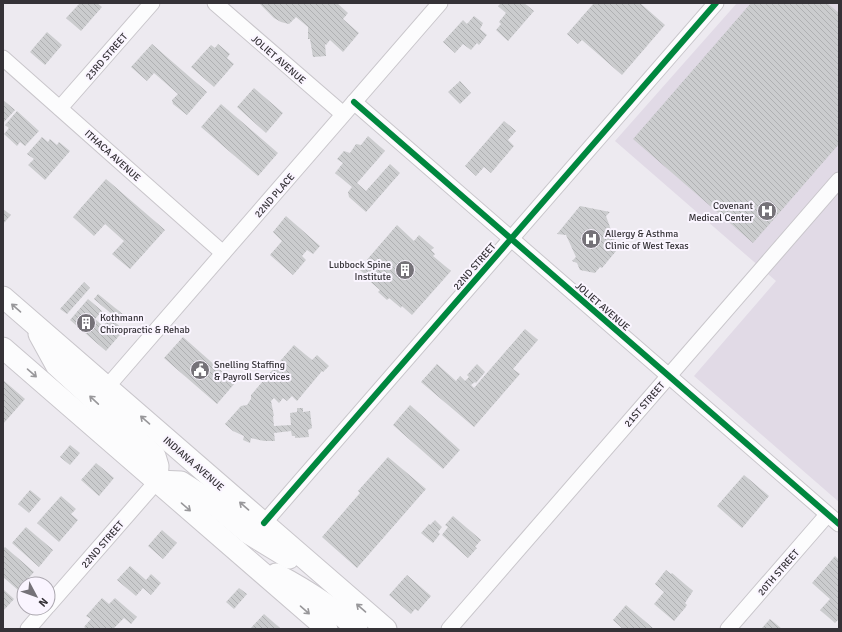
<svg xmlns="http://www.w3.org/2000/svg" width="842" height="632" viewBox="0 0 842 632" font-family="Signika,sans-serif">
<defs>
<pattern id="building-back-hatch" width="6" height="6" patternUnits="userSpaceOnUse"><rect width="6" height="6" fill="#cbccce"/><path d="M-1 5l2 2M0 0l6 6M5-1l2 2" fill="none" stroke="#afb0b2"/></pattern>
</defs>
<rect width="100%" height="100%" fill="#edeaf0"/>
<!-- built -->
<polygon fill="#e1dae6" points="737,3 839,3 839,502 694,376 776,281 615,141"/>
<!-- building -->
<g fill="url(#building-back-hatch)">
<polygon points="80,3 97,3 102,7 81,31 66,18"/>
<polygon points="259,3 337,3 348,13 343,19 359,33 343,52 330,40 326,45 325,44 326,56 313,57 310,39 308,39 308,27 296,17 289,24 281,22 274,18"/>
<polygon points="501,3 524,3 534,11 508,41 496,30 501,24 499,22 506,13 498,6"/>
<polygon points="594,3 640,3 665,25 622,75 582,40 578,44 567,34"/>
<polygon points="751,3 827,3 839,13 839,144 753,243 633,139"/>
<polygon points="474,16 483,23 480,29 487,35 479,45 477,43 471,50 463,44 455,53 443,42 463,20 467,24"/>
<polygon points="47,32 62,45 45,65 30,52"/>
<polygon points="152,44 207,92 187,115 173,104 172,100 178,94 154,73 147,81 131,67"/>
<polygon points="218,44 230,54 227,58 234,64 214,87 191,67 211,45 215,48"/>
<polygon points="460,81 471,93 460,104 448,92"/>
<polygon points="254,88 283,113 266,133 237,107"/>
<polygon points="3,100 15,110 3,123"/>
<polygon points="221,104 278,153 258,176 201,127"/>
<polygon points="17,111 39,131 25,146 20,142 17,146 4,134 9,128 5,125"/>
<polygon points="504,121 516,131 508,140 514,146 491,173 484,167 476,176 465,166"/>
<polygon points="368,136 385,151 357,183 366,191 390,164 400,173 366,212 349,197 348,192 352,187 335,173 343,163 337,159 344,151 350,153 356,144 361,145"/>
<polygon points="42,137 48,142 50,139 57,145 59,142 70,151 45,180 28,165 34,159 27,154"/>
<polygon points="106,179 165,230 130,269 112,254 124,241 105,224 94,236 73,217"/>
<polygon points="580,206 610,212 606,216 616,244 621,245 602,268 600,267 595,273 580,270 577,263 572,261 576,257 566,235 557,234"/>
<polygon points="3,209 11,215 3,224"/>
<polygon points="286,216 320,246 313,254 307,250 302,256 306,260 293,275 270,255 282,241 273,232"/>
<polygon points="397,225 414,241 419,235 434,248 431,250 435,254 433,256 451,271 412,315 402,306 401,308 389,298 387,300 378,292 380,290 366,278 367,276 359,269"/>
<polygon points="84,282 90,288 67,314 60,309"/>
<polygon points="98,294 125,316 120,321 94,299"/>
<polygon points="88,299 102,311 95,319 103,326 110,318 124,330 106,351 70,320"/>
<polygon points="525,329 538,340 513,369 520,374 474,427 421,382 437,364 456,381 460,376 465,381 469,377 467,375 477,364 485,372 476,383 475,382 471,385 474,388"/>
<polygon points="183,337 235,383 217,404 164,358"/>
<polygon points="294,345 312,360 317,355 329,366 323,372 322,371 297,401 292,396 287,401 283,398 279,403 274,398 271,401 274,416 273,416 274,426 291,425 290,413 297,412 297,408 303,408 303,412 310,411 312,428 308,430 309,437 295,438 295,436 292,436 291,431 274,433 275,441 264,441 251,438 250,443 243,440 244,436 233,431 225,424 241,406 247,405 251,399 251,395"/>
<polygon points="3,380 25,399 3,424"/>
<polygon points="410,405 460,450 443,469 393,425"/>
<polygon points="70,445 80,453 70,465 60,457"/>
<polygon points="388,457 426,489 357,568 322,537 360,493 358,491"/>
<polygon points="96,463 114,478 99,496 81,480"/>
<polygon points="744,475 769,496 742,528 717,506"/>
<polygon points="30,490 41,499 29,513 18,504"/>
<polygon points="61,496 76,509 71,514 78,520 59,542 37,523"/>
<polygon points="453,516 481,540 475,547 477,548 468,558 442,535 448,527 445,525"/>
<polygon points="435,520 442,527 438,532 440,534 433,543 421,533 429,524 430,525"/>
<polygon points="26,527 53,550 39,567 12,543"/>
<polygon points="162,530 177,543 163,559 148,546"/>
<polygon points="5,547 34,572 18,590 3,577 3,549"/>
<polygon points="835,556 839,560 839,619 835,623 820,610 830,599 812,583"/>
<polygon points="130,566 146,580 151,574 161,583 151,595 143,588 136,596 117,580"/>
<polygon points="666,570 671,574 672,573 693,591 685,603 687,605 685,608 674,621 654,604 664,592 655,584"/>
<polygon points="407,575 431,596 418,611 415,609 411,614 389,595"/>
<polygon points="239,588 247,594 234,609 226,602"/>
<polygon points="3,589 14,599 3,611"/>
<polygon points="102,598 109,604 115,598 137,617 131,624 124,618 113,629 87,629 84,627 91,619 86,616"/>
<polygon points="626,605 654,629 623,629 613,620"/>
<polygon points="264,614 281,629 250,629"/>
<polygon points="770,619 782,629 761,629"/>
</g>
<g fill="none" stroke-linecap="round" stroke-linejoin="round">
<defs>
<g id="minor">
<polyline points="215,3 343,114"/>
<polyline points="3,58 223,253"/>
<polyline points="354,102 839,524"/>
<polyline points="60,108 152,3"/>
<polyline points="107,387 440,3"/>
<polyline points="264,523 716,3"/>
<polyline points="48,606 157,481"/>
<polyline points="28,629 46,608"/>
<polyline points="449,629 839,180"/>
<polyline points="728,629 827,515"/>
</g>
<g id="secondary">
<polyline points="3,297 386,629"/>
<polyline points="39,334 56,365 155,456 158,466 157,481"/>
<polyline points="3,348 327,629"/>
<polyline points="157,481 181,482 209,500 248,533 289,558"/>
<path d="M 276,574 C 306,590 332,606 357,629"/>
</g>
</defs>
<!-- minor casing -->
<use href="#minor" stroke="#c9c6cb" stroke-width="17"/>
<!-- secondary casing -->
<use href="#secondary" stroke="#c9c6cb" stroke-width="23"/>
<!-- minor -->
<use href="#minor" stroke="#fcfcfd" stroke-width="15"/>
<!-- secondary -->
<use href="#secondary" stroke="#fcfcfd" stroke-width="21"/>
<defs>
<g id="cycleway">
<polyline points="354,102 839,524"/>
<polyline points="264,523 716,3"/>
</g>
</defs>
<!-- cycleway casing -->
<use href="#cycleway" stroke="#faf5ff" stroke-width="8"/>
<!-- cycleway -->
<use href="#cycleway" stroke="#00873e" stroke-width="6"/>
</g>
<!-- one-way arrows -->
<defs><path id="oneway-shaft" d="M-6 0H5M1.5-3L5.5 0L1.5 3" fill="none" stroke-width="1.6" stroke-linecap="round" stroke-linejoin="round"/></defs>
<g stroke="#98979a">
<use href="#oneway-shaft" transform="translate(16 308) rotate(-139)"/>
<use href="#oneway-shaft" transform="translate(32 373) rotate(41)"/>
<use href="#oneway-shaft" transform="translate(94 400) rotate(-137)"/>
<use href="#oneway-shaft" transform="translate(145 420) rotate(-139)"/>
<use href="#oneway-shaft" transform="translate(244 506) rotate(-139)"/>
<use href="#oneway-shaft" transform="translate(186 507) rotate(41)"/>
<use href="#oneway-shaft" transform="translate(361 608) rotate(-139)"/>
<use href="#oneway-shaft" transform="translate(305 610) rotate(41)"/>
</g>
<!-- icons -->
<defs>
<symbol id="hospital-disc" viewBox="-11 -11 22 22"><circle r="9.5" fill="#757278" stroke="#faf5ff"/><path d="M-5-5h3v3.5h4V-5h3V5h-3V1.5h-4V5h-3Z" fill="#fff"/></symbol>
<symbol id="building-disc" viewBox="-11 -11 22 22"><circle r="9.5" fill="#757278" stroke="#faf5ff"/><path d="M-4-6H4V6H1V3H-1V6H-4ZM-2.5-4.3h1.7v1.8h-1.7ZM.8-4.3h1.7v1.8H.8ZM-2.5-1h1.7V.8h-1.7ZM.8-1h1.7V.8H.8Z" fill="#fff"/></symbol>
<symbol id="civic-disc" viewBox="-11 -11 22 22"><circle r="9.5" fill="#757278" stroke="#faf5ff"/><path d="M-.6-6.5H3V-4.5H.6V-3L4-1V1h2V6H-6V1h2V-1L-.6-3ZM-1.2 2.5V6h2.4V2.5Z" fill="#fff"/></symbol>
</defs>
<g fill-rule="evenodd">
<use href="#hospital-disc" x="756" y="200" width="22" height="22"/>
<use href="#hospital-disc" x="580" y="228" width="22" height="22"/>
<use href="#building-disc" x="394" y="259" width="22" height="22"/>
<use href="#building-disc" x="75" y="312" width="22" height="22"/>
<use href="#civic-disc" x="189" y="359" width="22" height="22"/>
</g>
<g text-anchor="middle" stroke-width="4" stroke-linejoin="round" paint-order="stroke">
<!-- street labels -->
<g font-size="10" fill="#353237" stroke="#faf5ff">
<text transform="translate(106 56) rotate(-49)" y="4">23RD STREET</text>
<text transform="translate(279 59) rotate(41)" y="4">JOLIET AVENUE</text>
<text transform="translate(113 155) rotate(42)" y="4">ITHACA AVENUE</text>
<text transform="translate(274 195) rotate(-49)" y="4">22ND PLACE</text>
<text transform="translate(474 266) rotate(-49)" y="4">22ND STREET</text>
<text transform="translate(603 306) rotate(41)" y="4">JOLIET AVENUE</text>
<text transform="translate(644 404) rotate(-49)" y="4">21ST STREET</text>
<text transform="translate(194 463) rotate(41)" y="4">INDIANA AVENUE</text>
<text transform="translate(102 544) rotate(-49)" y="4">22ND STREET</text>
<text transform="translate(778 572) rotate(-49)" y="4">20TH STREET</text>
</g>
<!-- poi labels -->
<g font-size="10" fill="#353237" stroke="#faf5ff" text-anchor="start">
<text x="753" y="209" text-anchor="end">Covenant<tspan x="753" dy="12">Medical Center</tspan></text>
<text x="605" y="237">Allergy &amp; Asthma<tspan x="605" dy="12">Clinic of West Texas</tspan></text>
<text x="391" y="268" text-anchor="end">Lubbock Spine<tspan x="391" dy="12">Institute</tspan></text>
<text x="100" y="321">Kothmann<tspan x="100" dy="12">Chiropractic &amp; Rehab</tspan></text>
<text x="214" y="368">Snelling Staffing<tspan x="214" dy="12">&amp; Payroll Services</tspan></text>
</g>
</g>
<!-- border -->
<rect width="842" height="632" fill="none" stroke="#353237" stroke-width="8"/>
<!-- north arrow -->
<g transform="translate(36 596) rotate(131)"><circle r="19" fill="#faf5ff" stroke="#aba7af"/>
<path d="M0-3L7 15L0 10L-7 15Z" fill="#757278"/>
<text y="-6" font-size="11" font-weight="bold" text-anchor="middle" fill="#353237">N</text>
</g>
</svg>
